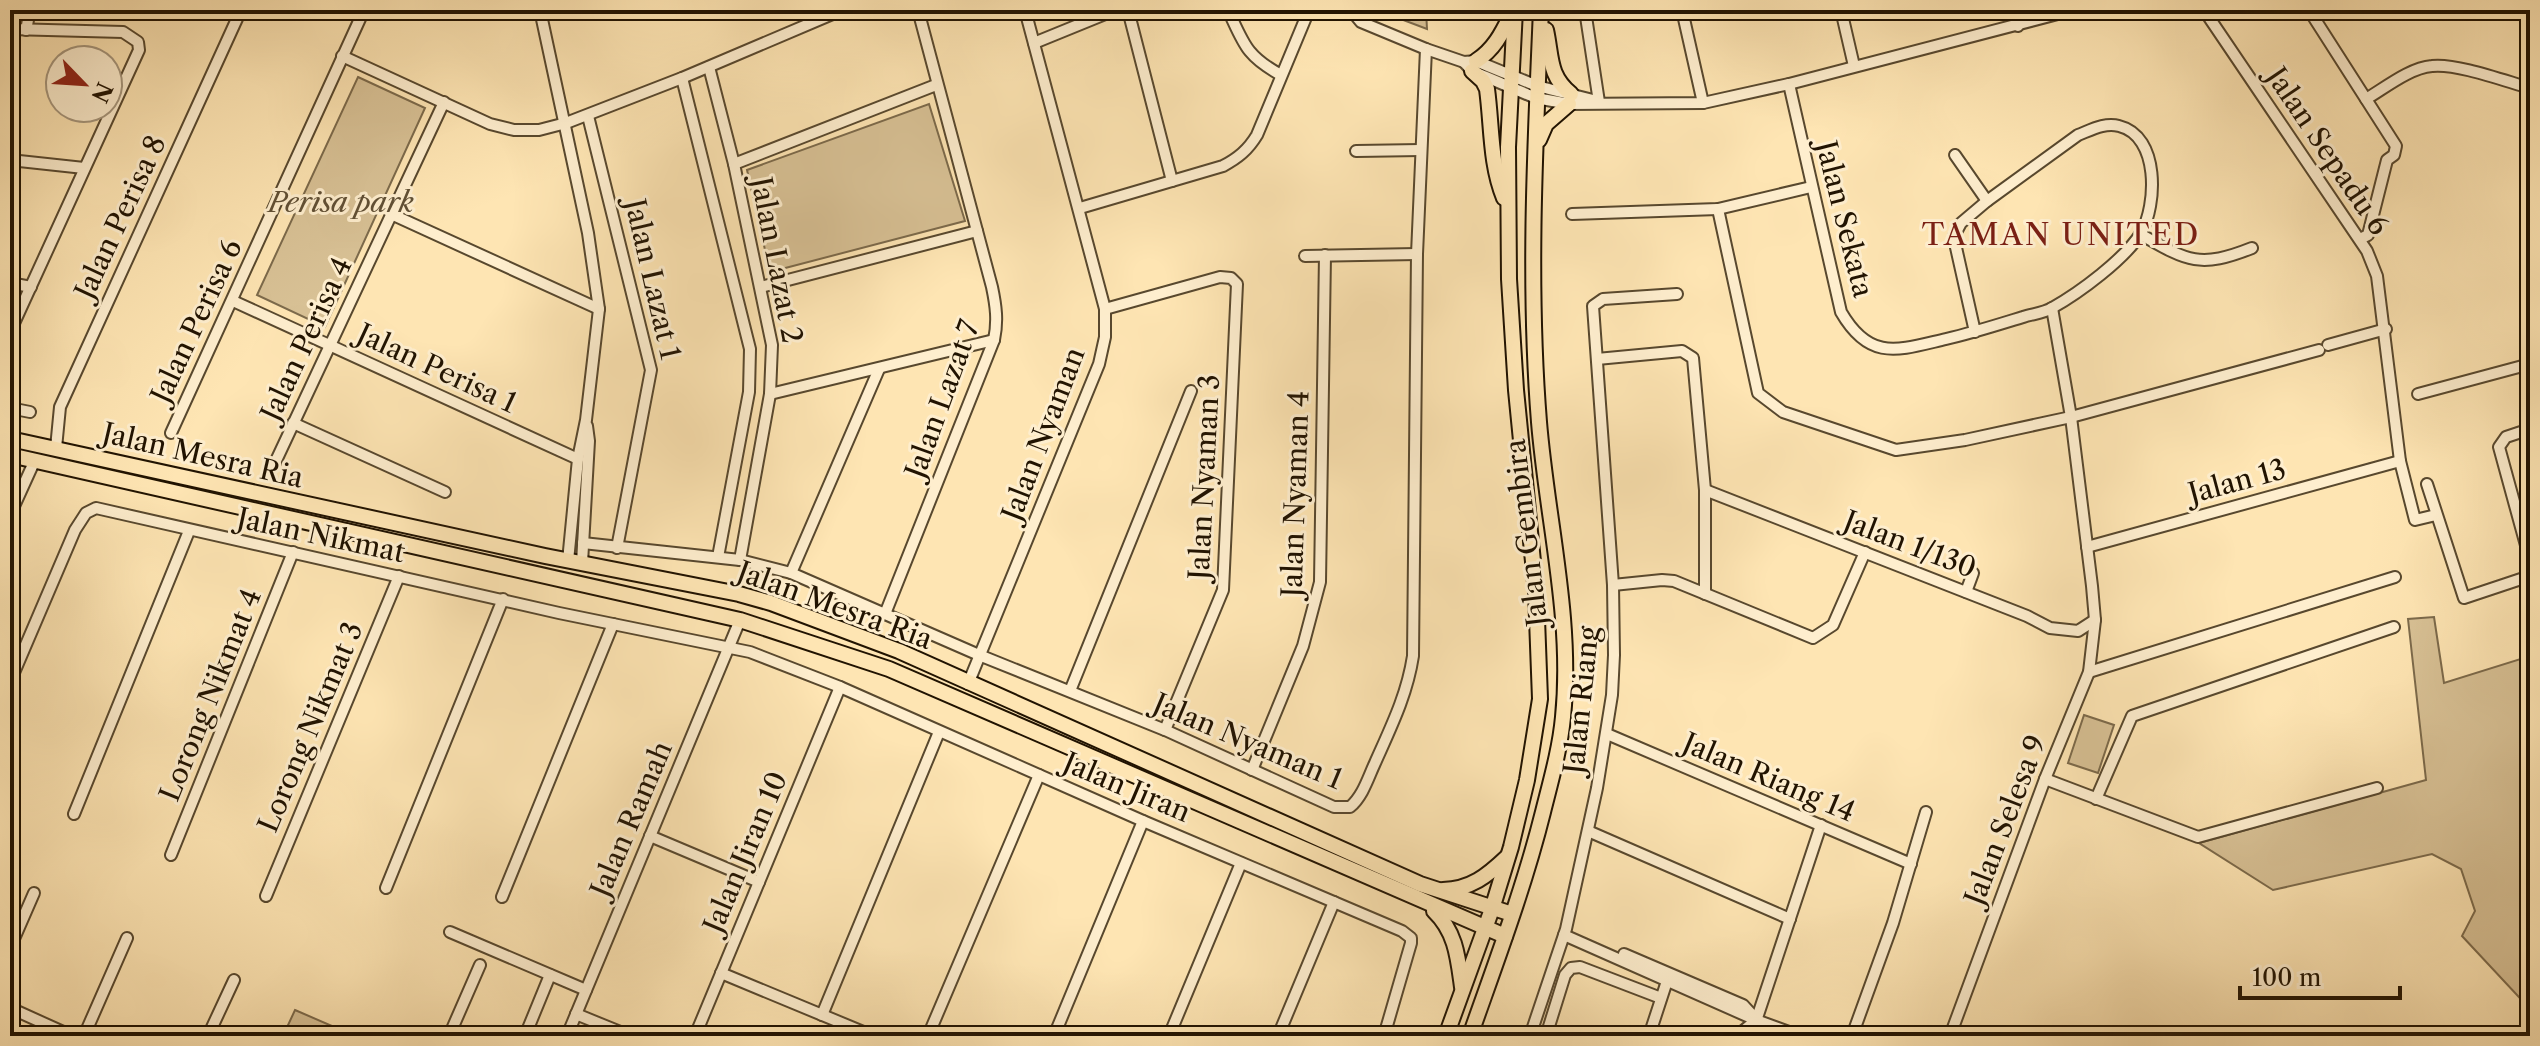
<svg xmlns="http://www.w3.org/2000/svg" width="2540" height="1046" viewBox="0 0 2540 1046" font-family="'Libre Caslon Text',serif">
<rect width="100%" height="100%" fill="#fee5b3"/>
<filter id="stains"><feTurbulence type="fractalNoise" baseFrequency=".0025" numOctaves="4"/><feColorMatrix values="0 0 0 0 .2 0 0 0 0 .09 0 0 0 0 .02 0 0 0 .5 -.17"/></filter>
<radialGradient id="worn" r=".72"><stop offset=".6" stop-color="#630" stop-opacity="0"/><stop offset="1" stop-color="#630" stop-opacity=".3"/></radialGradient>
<!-- green -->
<g fill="#d8c195" stroke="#7c6a4b" stroke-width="2">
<polygon points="1377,10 1426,10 1427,29"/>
<polygon points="358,77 425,108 325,327 257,295"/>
<polygon points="929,104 965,221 770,272 747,170"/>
<polygon points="2434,617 2444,683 2530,656 2530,1009 2462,936 2475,911 2461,869 2432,854 2273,890 2199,843 2426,780 2408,619"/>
<polygon points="2084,715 2114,725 2098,773 2068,763"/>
<polygon points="295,1010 355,1036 283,1036"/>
</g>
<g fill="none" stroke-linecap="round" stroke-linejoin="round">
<defs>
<g id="minor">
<polyline points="470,10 475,12"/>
<polyline points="540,10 588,233 599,309 586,420 578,459 568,561"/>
<polyline points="1128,10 1172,181"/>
<path d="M 1228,10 C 1244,44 1246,56 1281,75"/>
<polyline points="1351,10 1361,22 1426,49 1464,62 1476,61 1537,86 1597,101"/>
<polyline points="1585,10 1599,102"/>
<polyline points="1682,10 1703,103"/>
<polyline points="1841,10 1854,66"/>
<polyline points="2014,10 2018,26"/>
<polyline points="2204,10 2367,251 2377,276 2400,461 2415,520 2436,515"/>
<polyline points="2309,10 2396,146 2394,155 2387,160 2368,235 2360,239"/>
<polyline points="10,29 123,32 138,42 139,50 10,332"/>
<polyline points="26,30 30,10"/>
<polyline points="1034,43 1115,10"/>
<polyline points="342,56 490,124 514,130 539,130 566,123 682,78 842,10"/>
<polyline points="1464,62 1472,71 1536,98 1569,104 1703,103 1789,84 2073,10"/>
<polyline points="709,67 734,164 772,345 770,394 740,560"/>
<polyline points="682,78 750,349 749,392 718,557"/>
<path d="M 1789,84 L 1841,312 C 1870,362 1898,350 1946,339 C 1972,333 1997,325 2023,317 C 2032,314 2044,313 2052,308 C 2079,293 2125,259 2141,233 C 2157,205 2160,136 2119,126 C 2105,122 2091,130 2078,135 L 1987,201 L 1961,223 L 1954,236 L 1955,243 L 1975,332"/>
<path d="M 2366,99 C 2385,88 2409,68 2432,66 C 2456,63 2505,81 2530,88"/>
<polyline points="588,116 651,370 617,548"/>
<polyline points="1356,151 1421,150"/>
<polyline points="1955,155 1987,201"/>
<polyline points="10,160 84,168"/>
<polyline points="734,164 936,85"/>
<path d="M 1080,208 L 1223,166 C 1238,158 1248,150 1257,135 L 1309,10"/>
<polyline points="1718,209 1758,393 1783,412 1896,450 1965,440 2071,417 2319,350"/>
<polyline points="391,214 599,309"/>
<polyline points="1572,214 1718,209 1811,187"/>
<path d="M 2140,234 C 2187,261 2199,269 2252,248"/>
<polyline points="1305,256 1417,254"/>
<polyline points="10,283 31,287"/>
<polyline points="761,287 977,231"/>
<polyline points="233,301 578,459"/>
<polyline points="1105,309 1220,277 1231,278 1237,284 1223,590 1165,730"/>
<polyline points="2328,345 2386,329"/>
<polyline points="1597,359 1682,351 1693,358 1705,490 1705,594"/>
<polyline points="770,394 994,340"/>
<polyline points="2418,394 2530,364"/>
<polyline points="10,408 30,412"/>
<polyline points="293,423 445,492"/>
<polyline points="2530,429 2506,437 2499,447 2530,560"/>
<polyline points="171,433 364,10"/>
<polyline points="56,448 60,407 241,10"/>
<polyline points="274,465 444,102"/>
<polyline points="2427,484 2464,598 2530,576"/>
<polyline points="1705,490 2027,616 2050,628 2078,631 2095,620"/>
<polyline points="10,515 35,460"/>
<path d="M 583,543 L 740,560 L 791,573 L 979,655 L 1165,730 L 1334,807 L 1350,807 C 1363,796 1368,778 1375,763 C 1391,727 1407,695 1413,656 L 1417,254 L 1426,49"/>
<polyline points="2087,547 2400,461"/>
<polyline points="582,563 589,441 587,426"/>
<polyline points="791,573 879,369"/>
<polyline points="1613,585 1662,580 1674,581 1813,638 1833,625 1865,552"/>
<polyline points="1966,592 1973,573"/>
<path d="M 885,614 L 994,340 C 998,321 996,306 992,287 L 918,10"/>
<polyline points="2089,672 2395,577"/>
<polyline points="10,682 75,530 86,513 96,508 559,613 750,652 840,687 1143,821 1402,931 1411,938 1411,943 1384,1036"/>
<polyline points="968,684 1099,364 1105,337 1105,309 1025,10"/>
<polyline points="1070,691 1191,391"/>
<polyline points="1607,734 1911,864"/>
<polyline points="1252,770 1303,646 1320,582 1325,255"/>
<polyline points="2045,779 2198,837 2377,788"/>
<polyline points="2096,799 2132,716 2394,627"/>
<polyline points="74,814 189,531"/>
<polyline points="1588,831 1790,919"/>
<polyline points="650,836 759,882"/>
<polyline points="171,855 293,552"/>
<polyline points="386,888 503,599"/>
<polyline points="266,896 399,576"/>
<polyline points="502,897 613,624"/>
<polyline points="450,932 586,990"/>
<polyline points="1564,935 1756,1020 1800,1036"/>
<polyline points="10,948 34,893"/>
<polyline points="1624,954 1743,1005 1755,1018"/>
<polyline points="721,973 873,1036"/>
<polyline points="10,1008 72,1036"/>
<polyline points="576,1014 630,1036"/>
<polyline points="822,1015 939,732"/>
<polyline points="84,1036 127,938"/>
<polyline points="208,1036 234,980"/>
<polyline points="449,1036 480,965"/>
<polyline points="525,1036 550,975"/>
<polyline points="567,1036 740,620"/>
<polyline points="695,1036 840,687"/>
<polyline points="928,1036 1039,775"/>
<polyline points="1054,1036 1143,821"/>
<polyline points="1169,1036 1241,863"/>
<polyline points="1278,1036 1334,902"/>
<polyline points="1530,1036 1566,929 1597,788 1612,695 1614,655 1613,585 1593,306 1603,299 1677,294"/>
<polyline points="1546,1036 1565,975 1571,968 1580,967 1661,998"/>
<polyline points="1649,1036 1667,981"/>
<polyline points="1737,1036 1755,1021"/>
<polyline points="1751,1036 1821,825"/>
<polyline points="1852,1036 1893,923 1926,812"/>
<polyline points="1950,1036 2045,779 2089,672 2095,620 2092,586 2071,417 2052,308"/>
<polyline points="2060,1036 2061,1034 2066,1036"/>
</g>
<g id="major">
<path d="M 1546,30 C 1552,57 1548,75 1571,94"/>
<path d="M 1476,61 C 1495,49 1503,31 1513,11"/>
<path d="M 1472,71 L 1483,81 L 1487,89 C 1492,126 1490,164 1504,198"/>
<polyline points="1539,140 1546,124 1569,104"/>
<polyline points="10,439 545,556 739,594 771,603 899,651 1420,884 1512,914"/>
<polyline points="10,455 740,620 889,669 1505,936"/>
<path d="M 1443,890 C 1471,889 1487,876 1507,857"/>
<path d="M 1434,911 C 1456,932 1458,958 1462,987"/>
<polyline points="1446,1036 1492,909 1511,847 1527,780 1540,699 1536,592 1516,390 1509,279 1508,147 1515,10"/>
<path d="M 1470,1036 C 1496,962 1524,888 1543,812 C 1551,780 1560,749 1563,717 C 1573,618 1547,520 1539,422 C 1528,285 1535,147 1541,10"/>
</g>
</defs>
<!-- minor casing -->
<use href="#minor" stroke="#58482e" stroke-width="14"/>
<!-- major casing -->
<use href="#major" stroke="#211301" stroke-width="18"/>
<!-- minor -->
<use href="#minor" stroke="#feeece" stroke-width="10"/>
<!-- major -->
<use href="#major" stroke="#fee5b3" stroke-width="14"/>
</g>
<g text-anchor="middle" stroke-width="6" stroke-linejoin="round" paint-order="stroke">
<!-- street labels -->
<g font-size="28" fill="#211301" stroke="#feeece">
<text transform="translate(2328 151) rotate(56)" y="10">Jalan Sepadu 6</text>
<text transform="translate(120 217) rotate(-65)" y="10">Jalan Perisa 8</text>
<text transform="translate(1845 219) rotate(76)" y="10">Jalan Sekata</text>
<text transform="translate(777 260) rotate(79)" y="10">Jalan Lazat 2</text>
<text transform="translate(653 279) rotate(77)" y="10">Jalan Lazat 1</text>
<text transform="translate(196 321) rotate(-65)" y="10">Jalan Perisa 6</text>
<text transform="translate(306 339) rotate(-65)" y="10">Jalan Perisa 4</text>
<text transform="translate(437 368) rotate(25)" y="10">Jalan Perisa 1</text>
<text transform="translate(942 399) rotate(-70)" y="10">Jalan Lazat 7</text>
<text transform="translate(1043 434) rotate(-69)" y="10">Jalan Nyaman</text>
<text transform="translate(203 455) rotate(13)" y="10">Jalan Mesra Ria</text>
<text transform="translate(1204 477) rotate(-87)" y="10">Jalan Nyaman 3</text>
<text transform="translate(2237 481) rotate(-15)" y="10">Jalan 13</text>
<text transform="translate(1295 494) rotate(-88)" y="10">Jalan Nyaman 4</text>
<text transform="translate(1526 533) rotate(-97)" y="10">Jalan Gembira</text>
<text transform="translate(321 535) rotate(12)" y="10">Jalan Nikmat</text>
<text transform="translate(1910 544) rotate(21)" y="10">Jalan 1/130</text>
<text transform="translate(835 605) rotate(20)" y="10">Jalan Mesra Ria</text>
<text transform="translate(210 695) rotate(-68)" y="10">Lorong Nikmat 4</text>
<text transform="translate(1581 700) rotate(-84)" y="10">Jalan Riang</text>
<text transform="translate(310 727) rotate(-67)" y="10">Lorong Nikmat 3</text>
<text transform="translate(1248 741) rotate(23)" y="10">Jalan Nyaman 1</text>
<text transform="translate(1769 777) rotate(23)" y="10">Jalan Riang 14</text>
<text transform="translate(1127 787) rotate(23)" y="10">Jalan Jiran</text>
<text transform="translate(631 819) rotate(-67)" y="10">Jalan Ramah</text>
<text transform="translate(2005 820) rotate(-69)" y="10">Jalan Selesa 9</text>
<text transform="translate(745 852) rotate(-67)" y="10">Jalan Jiran 10</text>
</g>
<!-- park labels -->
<g font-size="28" font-style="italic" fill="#615035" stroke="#feeece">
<text x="341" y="212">Perisa park</text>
</g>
<!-- neighbourhood labels -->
<g font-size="30" letter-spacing="2" fill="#7a1f14" stroke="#feeece">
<text x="2061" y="245">TAMAN UNITED</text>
</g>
</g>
<!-- margin -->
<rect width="2540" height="1046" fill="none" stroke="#fee5b3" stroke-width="40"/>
<rect x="12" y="12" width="2516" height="1022" fill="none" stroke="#211301" stroke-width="4"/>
<rect x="20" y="20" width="2500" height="1006" fill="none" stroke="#211301" stroke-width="2"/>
<!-- north arrow -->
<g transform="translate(84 84) rotate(115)"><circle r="38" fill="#feeece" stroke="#a6967c" stroke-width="2"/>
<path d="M0-6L14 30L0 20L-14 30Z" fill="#8f2418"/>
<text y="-12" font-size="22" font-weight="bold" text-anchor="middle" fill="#211301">N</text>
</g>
<!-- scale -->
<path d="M2240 986v12h160v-12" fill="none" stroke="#211301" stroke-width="4"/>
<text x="2252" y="986" font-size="24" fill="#211301" stroke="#feeece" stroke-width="6" paint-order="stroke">100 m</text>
<rect width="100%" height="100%" filter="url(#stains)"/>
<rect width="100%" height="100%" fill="url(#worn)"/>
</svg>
